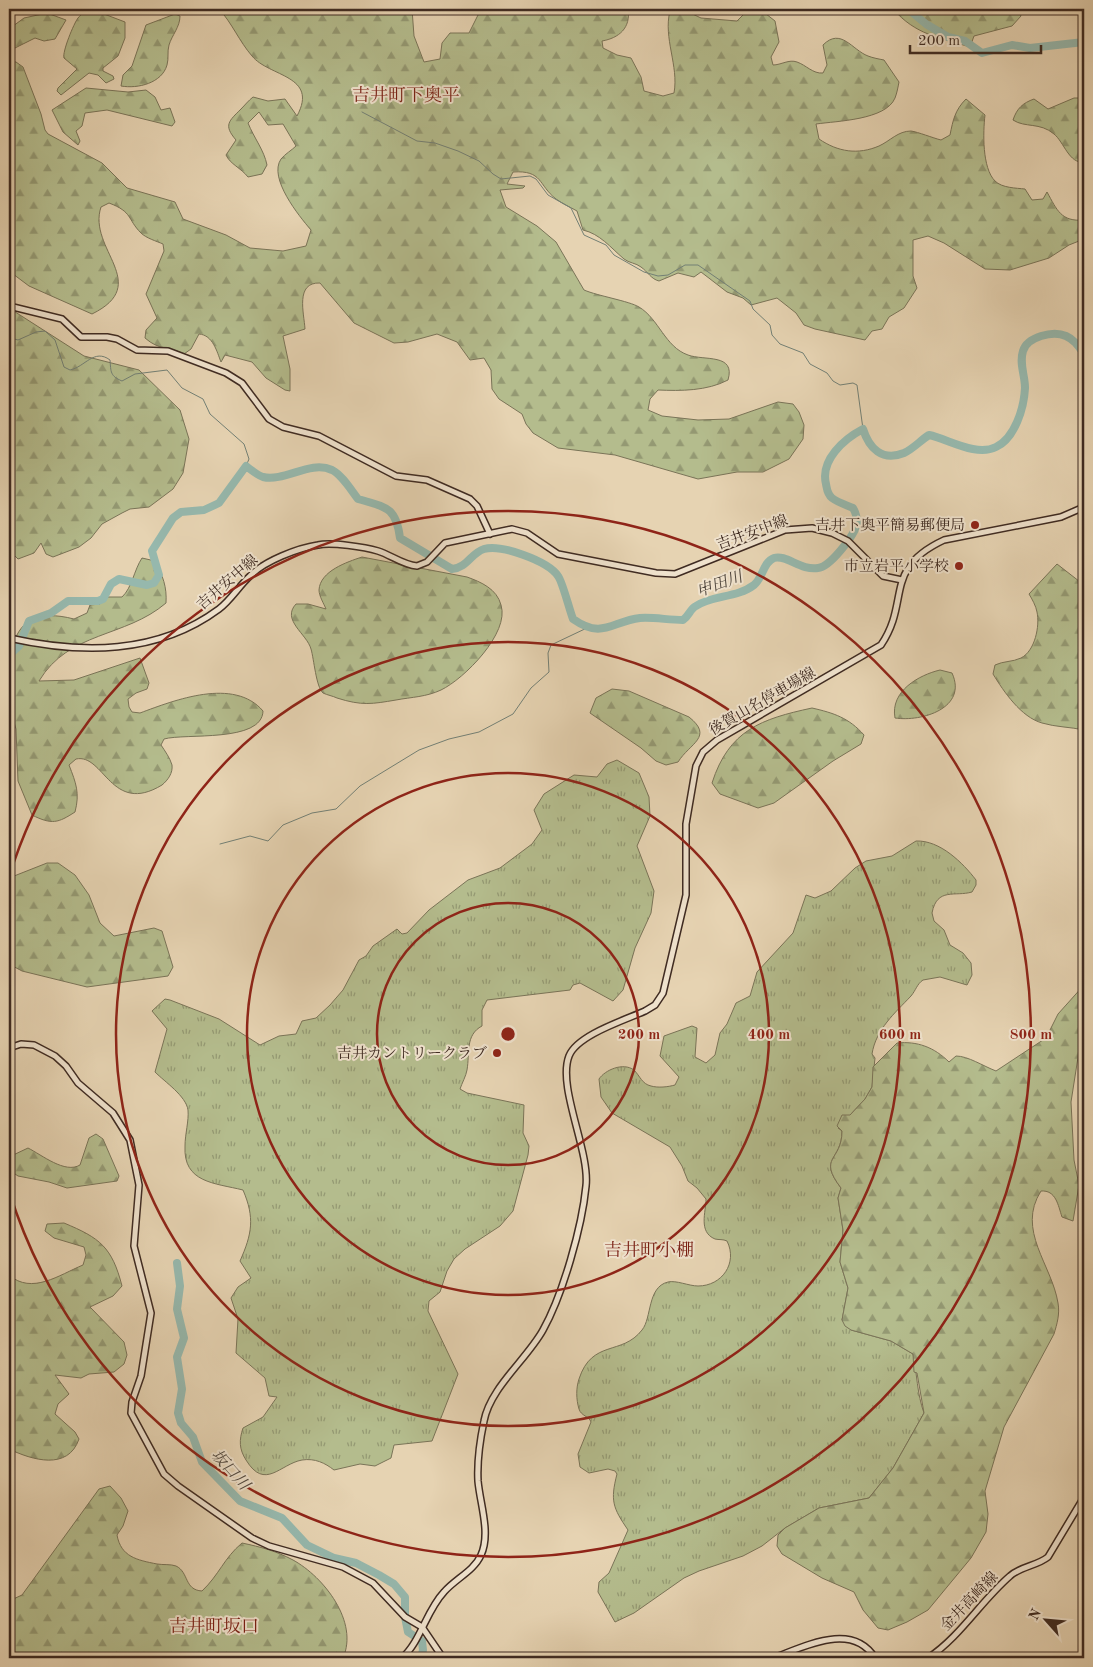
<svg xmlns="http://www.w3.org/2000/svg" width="1093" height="1667" viewBox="0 0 1093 1667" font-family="'Old Standard TT','Noto Serif JP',serif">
<defs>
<pattern id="grass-tufts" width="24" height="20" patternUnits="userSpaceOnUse" patternTransform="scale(1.25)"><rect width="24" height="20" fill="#b4bc8d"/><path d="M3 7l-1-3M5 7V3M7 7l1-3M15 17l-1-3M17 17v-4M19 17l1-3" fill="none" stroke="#949973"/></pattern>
<pattern id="forest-firs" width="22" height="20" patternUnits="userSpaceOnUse" patternTransform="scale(1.25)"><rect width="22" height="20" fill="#b4bc8d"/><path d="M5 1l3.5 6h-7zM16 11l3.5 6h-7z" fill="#949973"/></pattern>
</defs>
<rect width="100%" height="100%" fill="#e6d3b2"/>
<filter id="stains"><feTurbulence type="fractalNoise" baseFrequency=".004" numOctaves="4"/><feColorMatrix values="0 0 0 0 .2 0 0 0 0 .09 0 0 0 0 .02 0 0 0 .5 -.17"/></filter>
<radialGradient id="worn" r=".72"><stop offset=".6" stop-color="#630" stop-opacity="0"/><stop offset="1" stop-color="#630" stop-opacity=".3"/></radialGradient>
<!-- grass -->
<g fill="url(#grass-tufts)" stroke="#7a7458">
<path d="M 617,760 L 639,773 L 649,797 L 650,816 L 637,846 L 654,891 L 651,913 L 635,948 L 623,990 L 613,1001 L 580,983 L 573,985 L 570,990 L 487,1000 L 482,1010 L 482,1026 C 465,1035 470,1053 467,1070 C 466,1076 462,1083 460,1089 L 467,1093 L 524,1105 L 523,1133 L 529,1146 L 528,1155 L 513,1211 L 500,1226 L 465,1249 L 454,1259 L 447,1271 L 440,1292 L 429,1301 L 428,1311 L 458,1374 L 432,1441 L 394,1445 L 391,1458 L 375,1466 L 360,1464 L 334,1470 C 325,1463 315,1458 302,1460 C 280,1464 265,1491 246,1460 C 239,1449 239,1440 243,1428 L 263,1417 L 277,1397 L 269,1396 L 265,1378 L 236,1353 L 238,1319 L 231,1298 L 238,1287 L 251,1278 L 240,1261 C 252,1234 255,1218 243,1190 C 215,1183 183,1183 185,1146 C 185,1134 189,1121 188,1110 C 186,1096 165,1082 155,1072 L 167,1029 L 152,1011 L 165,999 L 170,1000 L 219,1019 L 260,1045 L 279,1036 L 296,1034 L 302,1021 L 316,1018 L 330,1005 L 343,990 L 359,960 L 366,956 L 373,946 L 397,929 L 402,934 L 407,933 L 429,910 L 468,880 L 500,868 L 532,844 L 542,830 L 534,810 L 544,794 L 574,775 L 597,777 L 607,764 Z"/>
<path d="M 916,841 C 940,840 963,863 976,880 L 976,885 L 972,892 C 955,897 937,887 932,913 L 934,921 L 944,930 L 950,945 L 963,953 L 971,963 L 972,975 L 967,985 L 940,977 L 923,980 C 917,984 916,990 911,996 C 895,1013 876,1029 872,1054 L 875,1058 L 872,1087 L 865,1099 L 838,1128 L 842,1131 C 842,1161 817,1157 841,1188 L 838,1198 L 843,1230 L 840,1262 L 848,1288 L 842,1320 L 851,1330 L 891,1341 L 913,1354 C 917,1373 917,1394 924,1413 L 893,1468 L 869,1498 L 819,1508 L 785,1528 L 762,1546 L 743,1556 L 699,1571 L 684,1578 L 634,1613 L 615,1622 L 598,1592 L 599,1582 L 609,1573 L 628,1530 C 613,1508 610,1501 617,1474 L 615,1471 L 608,1469 L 589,1473 L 580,1467 L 578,1454 L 591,1422 C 589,1416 581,1416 579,1409 C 576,1399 576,1388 579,1379 C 592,1339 622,1356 642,1330 C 652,1318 647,1287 668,1282 C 676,1280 689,1286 698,1286 C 722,1286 738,1263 727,1241 C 723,1239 719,1240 715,1239 C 698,1232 706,1212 706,1199 L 697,1188 L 688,1181 L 682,1166 L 670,1147 L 612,1113 L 601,1097 L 599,1079 C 605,1070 623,1062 634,1070 C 640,1076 642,1084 651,1086 C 658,1088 668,1087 675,1085 L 679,1077 L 660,1056 L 664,1036 L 692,1026 L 697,1028 L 695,1057 L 706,1063 L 715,1055 L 720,1033 L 727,1024 L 736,1003 L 750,996 L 757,972 L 793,933 L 806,895 L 815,898 L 831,891 L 855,868 L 866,861 L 892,856 Z"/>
</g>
<!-- forest -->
<g fill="url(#forest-firs)" stroke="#7a7458">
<path d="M 91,9 L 125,22 L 125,38 L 118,56 L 103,68 L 103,71 L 113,76 L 114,79 L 106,83 L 98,75 L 89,73 L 61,95 L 57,91 L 58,88 L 77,69 L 64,58 C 62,52 74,23 78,18 C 82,13 86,11 91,9 Z"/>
<path d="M 219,9 L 412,9 L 414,36 L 424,62 L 440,59 L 442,43 L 450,33 L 469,33 L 478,15 L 477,9 L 628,9 C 631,28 619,38 602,41 L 603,48 L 617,55 L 631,58 L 641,77 L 644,91 L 663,96 L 674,93 C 679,66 663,38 670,11 L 682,9 L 701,18 L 737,21 L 745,13 L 761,10 L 775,21 L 779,42 L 771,57 L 773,65 C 781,65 789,59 797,62 C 806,65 813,74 823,73 L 827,65 L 823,45 C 841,27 852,50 868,56 C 873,58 879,59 884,60 L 899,82 C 898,87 897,93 895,98 C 886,120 837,121 816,124 L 819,139 C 838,152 858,155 879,146 C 890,141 898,131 911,131 C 918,132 933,138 941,140 L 950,135 C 953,120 955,110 966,99 L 985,115 C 983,132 982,168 995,181 C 1002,188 1016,188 1025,189 L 1032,200 L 1043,199 L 1047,192 C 1057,210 1061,222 1084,220 L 1084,239 L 1069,245 L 1049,258 L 1010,270 L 985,269 L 944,243 L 928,236 L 913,240 L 913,276 L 917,288 L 904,308 L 889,317 L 882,329 L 872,331 L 865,340 L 815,329 L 804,325 L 796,313 L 777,298 L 751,305 L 743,298 L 727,292 L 701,272 L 694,277 L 678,273 L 659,281 C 651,279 648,272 641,267 C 636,263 629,263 624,259 C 610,247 600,234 583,230 L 577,211 C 570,207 563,204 556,199 C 538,185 543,170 513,172 L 507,184 L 525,186 L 523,188 L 500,190 L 506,207 L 537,226 L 556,242 L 584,290 C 598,296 629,301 639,307 C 659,319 665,347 688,355 C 704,361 736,353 728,380 C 707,391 681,391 658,390 L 650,399 L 648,410 L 662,416 L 698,420 L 729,419 L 778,402 L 793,404 L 799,412 L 804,425 L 803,439 L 789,459 L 763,472 L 737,472 L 698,479 L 615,455 L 558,448 L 533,433 L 526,424 L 522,414 L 499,399 L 492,389 L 491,370 L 484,358 L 470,360 L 457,342 L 437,334 L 408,342 L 394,343 L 354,323 L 320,283 C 295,282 304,313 305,329 L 283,336 L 290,369 L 290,391 L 285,390 L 266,378 L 252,362 L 225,355 L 221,362 C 217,352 213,335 199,334 L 191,349 L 184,354 C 166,345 160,351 145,338 L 146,330 L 157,318 L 146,294 L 164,251 L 163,244 C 156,241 146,238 141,233 C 127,219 133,212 109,203 L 101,207 C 87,249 153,284 92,314 L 29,286 L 9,271 L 9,61 L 16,62 L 23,67 L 41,114 L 45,130 L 48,134 L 102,163 L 127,188 L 175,202 L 183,219 L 226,235 L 250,248 L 283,251 L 306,246 L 311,230 C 299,216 268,178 281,159 C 285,154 292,150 296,146 L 283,124 L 268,125 L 259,112 L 248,123 C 254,138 264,150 267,165 L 262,174 L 248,177 C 241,168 230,164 226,155 L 236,140 C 223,125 229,121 241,109 C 245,105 248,101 253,97 L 268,101 L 285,99 L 297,116 C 319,75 269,77 252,56 C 239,41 232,23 219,9 Z"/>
<path d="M 893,9 L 1019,9 L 1021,16 L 1012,26 L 974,36 L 970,47 C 938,37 916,35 893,9 Z"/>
<polygon points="47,13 66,20 55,39 44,41 35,38 9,51 9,29 24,18"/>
<path d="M 175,14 L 180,16 C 180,27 172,35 169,45 C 167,52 169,58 167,65 C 162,83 138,89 121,86 L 123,75 L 132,66 L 146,25 Z"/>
<polygon points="86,88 128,92 146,90 155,97 161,110 170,108 175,122 172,126 107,110 85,113 82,126 76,131 80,141 78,145 63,132 52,110"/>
<path d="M 1074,98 L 1084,98 L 1084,162 C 1069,164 1064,142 1054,134 C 1040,122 1025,128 1013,120 C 1017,108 1023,103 1034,99 L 1048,109 Z"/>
<polygon points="9,308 84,356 139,370 180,410 189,439 183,473 173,489 149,507 130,509 122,513 102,524 91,538 79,547 53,557 46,554 41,543 34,553 18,559 9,550"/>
<path d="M 362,557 L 467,577 C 481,582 497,589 501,605 C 510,633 464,679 441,690 C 426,697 412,697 396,700 C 372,704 362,706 337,698 C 333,696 327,695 323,693 C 316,687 314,659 311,649 C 307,634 281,620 296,604 L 308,604 L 326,609 C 324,604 319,596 319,590 C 320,571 347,562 362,557 Z"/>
<path d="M 142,558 L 155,561 C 163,576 167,587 166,603 C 125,638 69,631 39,681 L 74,680 L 140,658 L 149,683 L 147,689 L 136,693 L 128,699 L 129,707 L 132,712 L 140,713 C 175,700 234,677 263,711 C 262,743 185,733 164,739 L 161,745 C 165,751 170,758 172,765 C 173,773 168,780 162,785 C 111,816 104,753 76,759 L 69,765 C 76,783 80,793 75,812 C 58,823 52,825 32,815 L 18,781 L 16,729 L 14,722 L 9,721 C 9,667 0,600 74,619 L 87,613 L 90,605 L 100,604 L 106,597 L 122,597 C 132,588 134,570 142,558 Z"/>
<path d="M 1057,564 L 1084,585 L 1084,730 C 1071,727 1055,727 1042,723 C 1021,717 1004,692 993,674 L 995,665 C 1003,661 1013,662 1021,658 C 1035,651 1040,626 1037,612 C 1036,606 1032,599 1029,594 Z"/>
<path d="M 940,670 L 952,673 C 968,708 922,722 895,718 C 890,691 919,675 940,670 Z"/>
<path d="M 612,689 L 629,691 L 689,717 C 714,737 690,743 678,762 L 666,765 L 656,761 L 641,748 L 590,713 L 596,698 Z"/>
<path d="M 812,708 C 834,713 849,718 864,735 L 861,744 L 833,761 L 774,803 L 758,808 L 720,794 L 712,783 C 729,730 761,719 812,708 Z"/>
<polygon points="47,863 58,863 75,875 89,895 100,923 114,936 154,928 162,931 173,967 168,976 87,987 22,971 9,964 9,878"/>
<path d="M 1084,985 L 1084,1019 L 1071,1102 L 1074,1160 L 1079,1185 L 1073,1221 L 1062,1217 C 1058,1205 1056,1190 1041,1191 C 1016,1230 1052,1265 1058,1303 C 1060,1314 1057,1324 1054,1334 L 1004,1427 L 985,1491 L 988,1514 L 986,1532 L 971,1558 L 928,1610 L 907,1622 L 888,1630 L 878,1628 L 863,1610 L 854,1592 L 822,1578 L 782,1554 L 777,1546 L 778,1535 L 785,1528 L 819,1508 L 869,1498 L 893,1468 L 924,1413 L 917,1373 L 914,1372 L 913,1354 L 891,1341 L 851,1330 L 845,1326 L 842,1320 L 848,1288 L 840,1262 L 843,1230 L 838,1198 L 841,1188 C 817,1156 842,1162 842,1131 L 837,1126 L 842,1115 L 850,1115 L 865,1099 L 872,1087 L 873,1067 L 897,1043 C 917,1041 934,1047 949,1062 L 956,1056 C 968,1056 983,1066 996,1071 L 1046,1038 L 1058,1014 Z"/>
<path d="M 96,1134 L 103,1139 L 119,1176 L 117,1181 L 67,1188 L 49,1182 L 18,1176 L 9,1170 L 9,1157 L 28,1148 C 42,1155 65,1174 80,1165 L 89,1138 Z"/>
<path d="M 64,1223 C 100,1238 112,1247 122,1286 L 113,1296 L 90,1307 L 124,1342 L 127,1355 L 124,1364 L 114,1372 L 89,1374 L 81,1378 L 55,1375 L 69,1394 L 58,1404 L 55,1414 L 75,1432 L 79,1439 C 68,1471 32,1460 9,1449 L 9,1275 C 32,1295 59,1275 83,1265 L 86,1255 L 84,1247 L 54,1238 L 45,1231 L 47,1224 Z"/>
<path d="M 110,1486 L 121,1498 L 128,1511 L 123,1526 L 117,1535 C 121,1557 137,1560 157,1564 C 163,1565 171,1564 176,1566 C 189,1572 184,1590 202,1591 C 219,1575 224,1558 242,1543 C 261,1547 276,1551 293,1560 C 324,1577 359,1622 343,1658 L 9,1658 L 9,1601 L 22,1595 L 99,1489 Z"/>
</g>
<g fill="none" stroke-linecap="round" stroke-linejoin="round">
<!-- stream -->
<g stroke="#738075" stroke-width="1">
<polyline points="362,112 417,141 435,143 458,151 479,161 493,174 501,179 530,176 536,179 548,195 571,208 584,235 606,245 614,255 644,272 658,276 668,275 685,265 698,265 750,301 753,309 770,325 772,335 780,344 803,353 810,364 827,373 833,381 840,385 853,383 857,385 863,429"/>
<path d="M 9,333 L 11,338 L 18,340 L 36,332 L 45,331 L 55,340 L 64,367 L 70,370 C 85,367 94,348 110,360 C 111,372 110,376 122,381 L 135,374 L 167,370 L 182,388 L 203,399 L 210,414 L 244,444 L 249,459 L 246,466"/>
<polyline points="220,844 250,836 268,841 283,825 312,813 336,809 360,786 419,750 449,739 479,732 513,714 531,688 549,672 548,653 551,645 589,627"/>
</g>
<!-- river -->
<g stroke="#96b8ad" stroke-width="8">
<polyline points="908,9 926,24 948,37 965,41 982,53 1012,45 1030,48 1084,42"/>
<path d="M 9,655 L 19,646 L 29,621 L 51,613 L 68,601 L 98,601 L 103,599 L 111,584 L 119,579 L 147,585 L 154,583 L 159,575 L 152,551 L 173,518 L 181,512 L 204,510 L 219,503 L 246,466 C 251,470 257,475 263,477 C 285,482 310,460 332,470 C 342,475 351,490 358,499 C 385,507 396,506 400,538 L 452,569 C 467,568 471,553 484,549 C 501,544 548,561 558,576 C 563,583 569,609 573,619 C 603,640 612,621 640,618 C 654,617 668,620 683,620 C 689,616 690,609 696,606 C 712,595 737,598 754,585 C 763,578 763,562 774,558 C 786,554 801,571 818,568 C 830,567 855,535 857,523 C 857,517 856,513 853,508 C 846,505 837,502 832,498 C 827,494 827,489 826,484 C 820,460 844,439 863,429 C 869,448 882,462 904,453 C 913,449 921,440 929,435 C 948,439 976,457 996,447 C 1015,438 1024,408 1025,388 C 1025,375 1019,364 1023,351 C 1027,337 1053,330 1066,336 C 1075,340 1079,347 1084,354"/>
<polyline points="177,1263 180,1286 177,1309 184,1338 177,1357 182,1389 178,1413 181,1423 193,1437 202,1462 240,1501 282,1518 307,1545 334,1558 356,1563 379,1575 394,1584 405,1597 405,1617 408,1632 422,1641 423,1650 421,1658"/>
</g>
<defs>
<g id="secondary">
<polyline points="9,306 62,319 81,337 107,337 117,339 137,350 168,351 226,373 242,383 269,419 283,427 319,436 396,476 427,480 470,499 477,506 490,534"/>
<path d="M 9,638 C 81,654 157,655 219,609 C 231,600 239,586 250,576 C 264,561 298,548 318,545 C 331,542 365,547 378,551 C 391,555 403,565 417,566 L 427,562 L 445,543 L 512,529 L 527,533 L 558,554 L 656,573 L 675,574 L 785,530 L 812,528 L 832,533 L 848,541 L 883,576 L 902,580"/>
<polyline points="9,1048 21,1044 34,1045 55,1056 66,1066 78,1083 113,1113 130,1140 139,1185 134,1246 151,1313 141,1376 132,1402 131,1413 164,1474 178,1486 252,1538 269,1546 343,1567 373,1583 405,1617 422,1627 443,1658"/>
<path d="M 402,1658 C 421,1641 426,1611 444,1592 C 455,1579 474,1571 481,1555 C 491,1533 480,1504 478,1481 C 477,1462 480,1440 484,1421 C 490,1388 527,1359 543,1330 C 563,1294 582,1227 586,1186 C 590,1151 557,1087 569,1056 C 577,1035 625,1020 645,1011 L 655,1005 L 663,993 L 686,895 L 686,824 L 696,766 L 703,752 L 717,740 L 881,645 C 911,601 882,569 944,540 L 1061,517 L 1084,507"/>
<path d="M 773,1658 C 804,1647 852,1621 875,1658"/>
<path d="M 928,1658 C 960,1637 981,1601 1010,1576 C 1021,1566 1037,1566 1048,1557 L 1084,1497"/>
</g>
</defs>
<!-- secondary casing -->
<use href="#secondary" stroke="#3f2b22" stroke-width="8"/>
<!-- secondary -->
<use href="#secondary" stroke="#efe2cd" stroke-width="5"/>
</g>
<!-- distance rings -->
<g fill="none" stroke="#8f2418" stroke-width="2.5">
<circle cx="508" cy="1034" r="131"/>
<circle cx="508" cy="1034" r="261"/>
<circle cx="508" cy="1034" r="392"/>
<path d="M9 877A523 523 0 1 1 9 1191"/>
</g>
<!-- markers -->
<g fill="#8f2418" stroke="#efe2cd" stroke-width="2">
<circle cx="975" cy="525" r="5"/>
<circle cx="959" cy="566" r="5"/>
<circle cx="497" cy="1053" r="5"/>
</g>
<g text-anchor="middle" stroke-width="4" stroke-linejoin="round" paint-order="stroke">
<!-- poi labels -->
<g font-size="15" fill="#3f2b22" stroke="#efe2cd" text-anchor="end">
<text x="965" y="530">吉井下奥平簡易郵便局</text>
<text x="949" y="571">市立岩平小学校</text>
<text x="487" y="1058">吉井カントリークラブ</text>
</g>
<!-- street labels -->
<g font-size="15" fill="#3f2b22" stroke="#efe2cd">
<text transform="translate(752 532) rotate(-20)" y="5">吉井安中線</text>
<text transform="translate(227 582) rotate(-41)" y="5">吉井安中線</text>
<text transform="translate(762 701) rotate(-30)" y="5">後賀山名停車場線</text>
<text transform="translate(969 1601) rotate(-46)" y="5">金井高崎線</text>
</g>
<!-- water labels -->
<g font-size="16" font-style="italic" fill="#50473e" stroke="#efe2cd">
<text transform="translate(719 583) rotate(-20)" y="6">申田川</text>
<text transform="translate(231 1469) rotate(48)" y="6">坂口川</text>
</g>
<!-- quarter labels -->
<g font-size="18" fill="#7a1f14" stroke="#efe2cd">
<text x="406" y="101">吉井町下奥平</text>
<text x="649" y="1256">吉井町小棚</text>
<text x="214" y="1632">吉井町坂口</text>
</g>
</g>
<circle cx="508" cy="1034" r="8" fill="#8f2418" stroke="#efe2cd" stroke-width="2.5"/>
<g font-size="15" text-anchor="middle" font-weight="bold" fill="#8f2418" stroke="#efe2cd" stroke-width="4" stroke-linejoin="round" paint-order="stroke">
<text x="639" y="1039">200 m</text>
<text x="769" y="1039">400 m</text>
<text x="900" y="1039">600 m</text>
<text x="1031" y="1039">800 m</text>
</g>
<!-- margin -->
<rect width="1093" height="1667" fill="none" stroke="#e6d3b2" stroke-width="30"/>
<rect x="10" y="10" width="1073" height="1647" fill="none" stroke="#3f2b22" stroke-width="2.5"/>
<rect x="15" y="15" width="1063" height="1637" fill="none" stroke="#3f2b22"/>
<!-- north arrow -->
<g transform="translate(1046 1620) rotate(297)" stroke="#efe2cd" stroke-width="4" paint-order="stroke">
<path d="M0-4L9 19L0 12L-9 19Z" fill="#3f2b22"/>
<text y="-8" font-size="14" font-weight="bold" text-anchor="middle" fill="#3f2b22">N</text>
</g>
<!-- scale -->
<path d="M910 45v8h131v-8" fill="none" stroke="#3f2b22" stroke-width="2.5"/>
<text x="918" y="45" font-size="15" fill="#3f2b22" stroke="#efe2cd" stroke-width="4" paint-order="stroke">200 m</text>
<rect width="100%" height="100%" filter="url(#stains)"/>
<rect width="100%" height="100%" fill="url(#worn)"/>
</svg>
